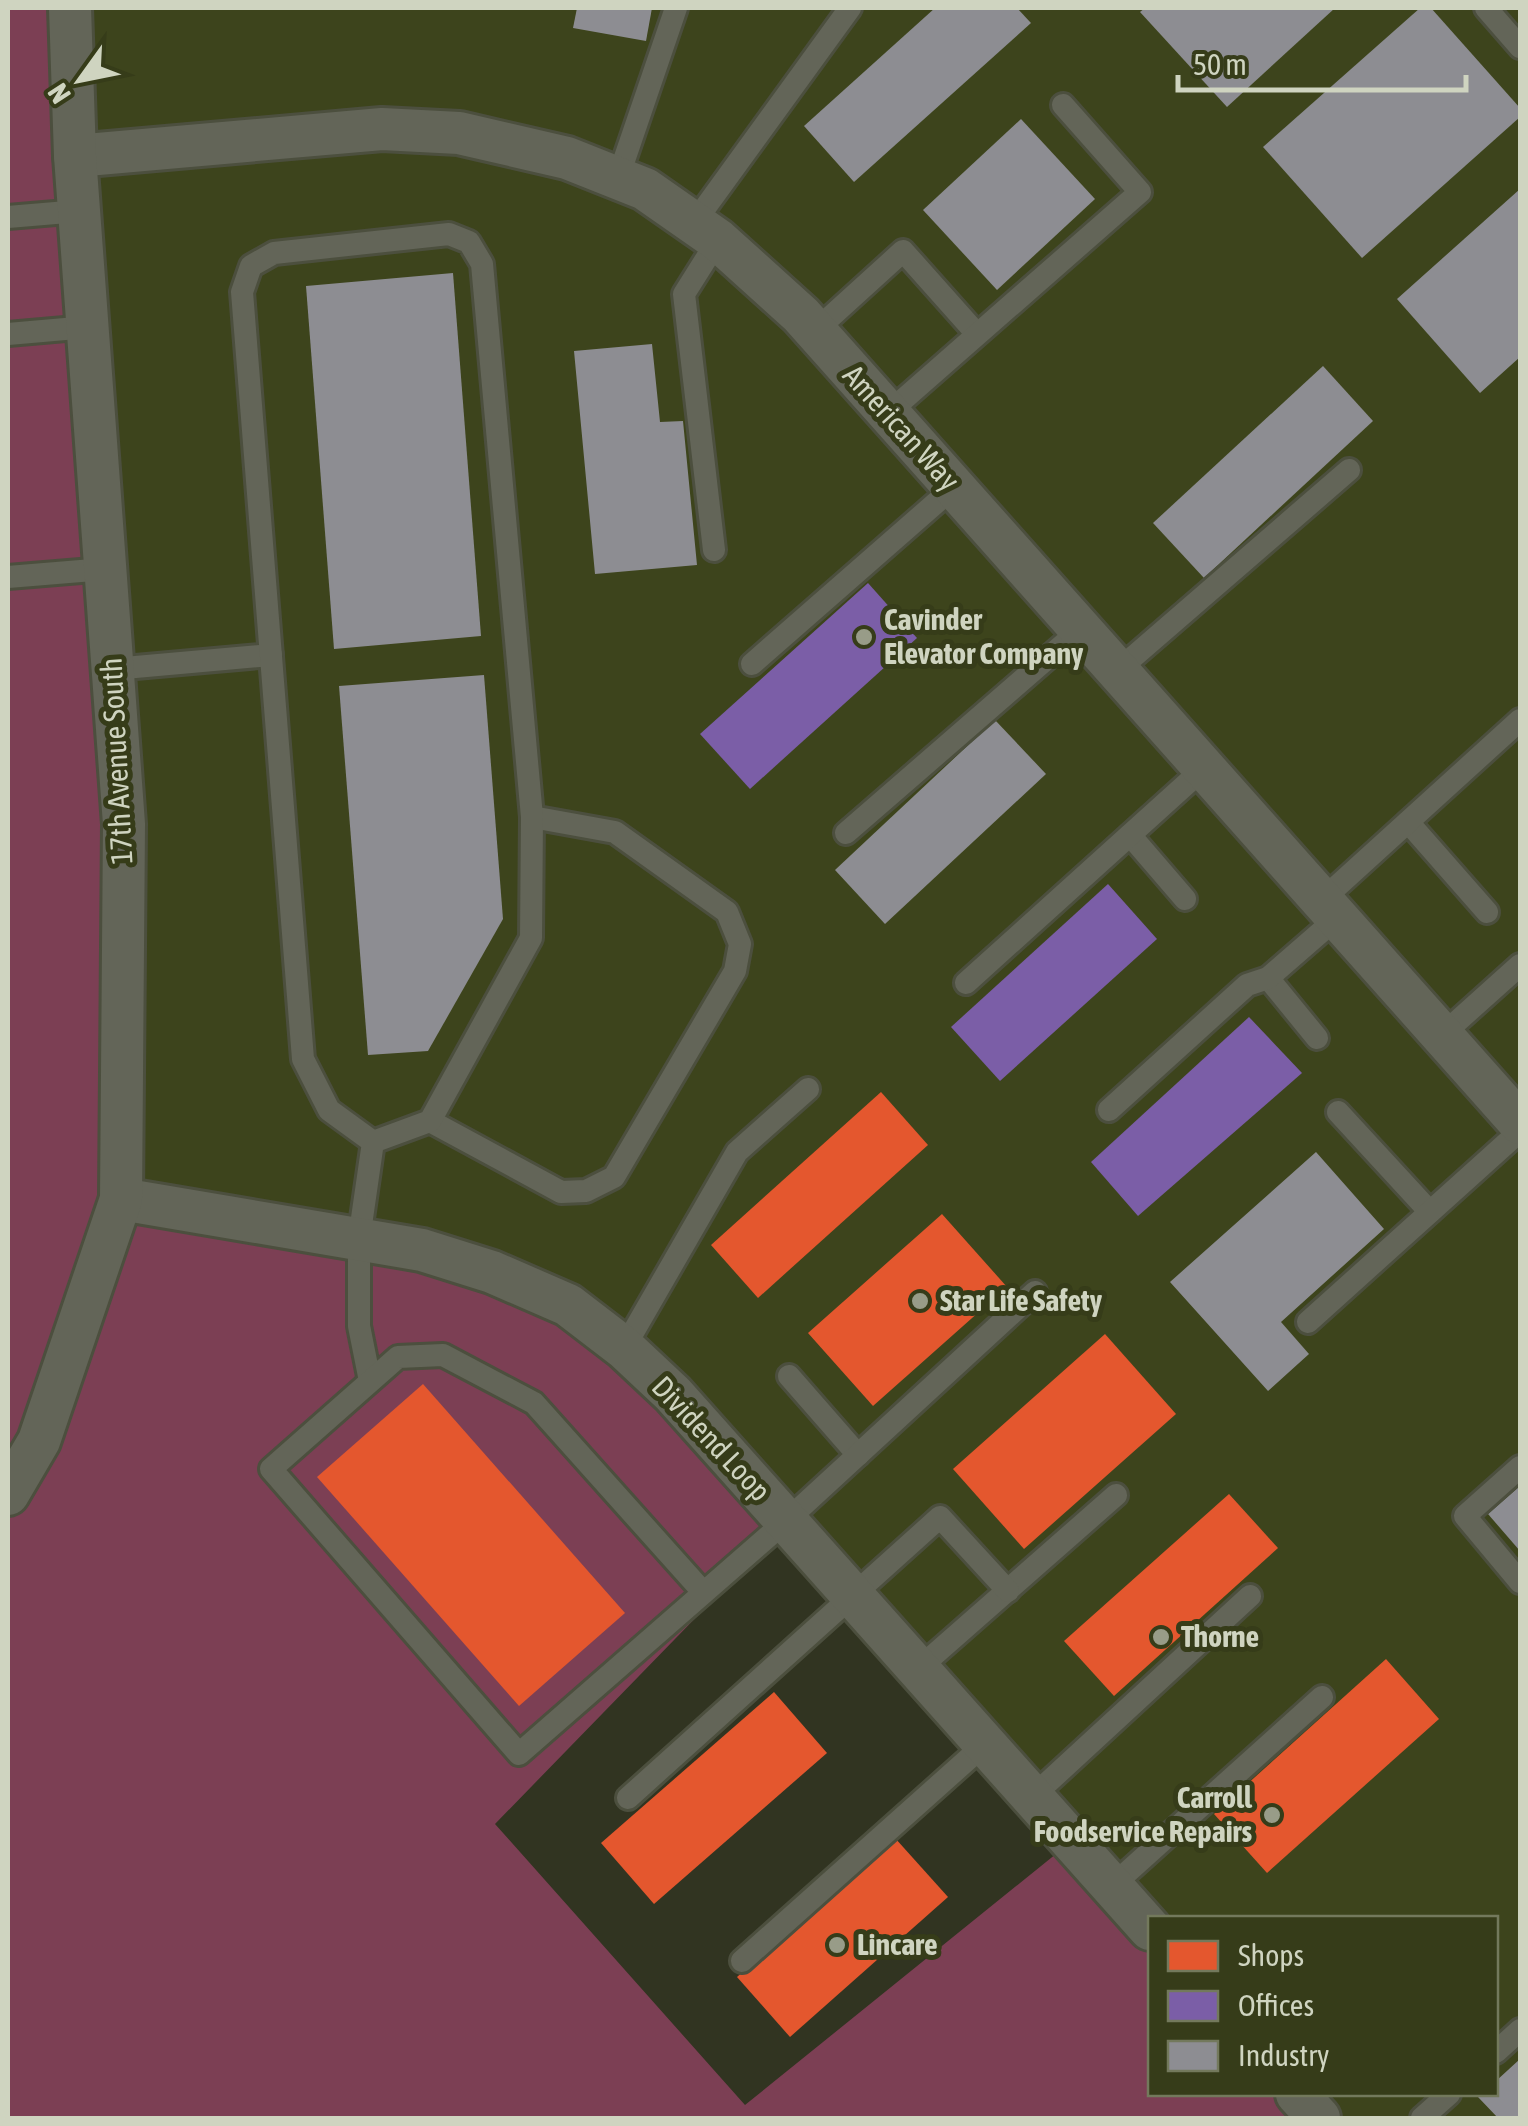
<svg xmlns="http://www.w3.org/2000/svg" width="1528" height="2126" viewBox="0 0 1528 2126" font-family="'Asap Condensed',sans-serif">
<rect width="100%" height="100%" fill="#313421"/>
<!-- built -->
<polygon fill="#3d441c" points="70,8 1520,8 1520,2118 1329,2118 1306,2094 1496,2094 1496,1918 1150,1918 568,1305 121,1199"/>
<!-- green -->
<polygon fill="#7c3f54" points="8,8 70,8 121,1199 568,1305 785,1526 495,1824 745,2105 1072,1841 1150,1929 1150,2094 1297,2094 1319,2118 8,2118"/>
<!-- shops -->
<g fill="#e4572e">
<polygon points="881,1092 928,1145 758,1298 711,1245"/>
<polygon points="942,1214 1007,1287 873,1406 808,1333"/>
<polygon points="1105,1334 1176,1414 1024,1549 953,1469"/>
<polygon points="423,1384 625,1613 519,1706 317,1477"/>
<polygon points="1229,1494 1278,1548 1114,1696 1064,1641"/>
<polygon points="1386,1659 1439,1719 1267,1873 1214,1814"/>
<polygon points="774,1692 827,1753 654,1904 601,1843"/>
<polygon points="895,1838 948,1897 790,2037 737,1977"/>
</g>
<!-- offices -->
<g fill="#7b5ea7">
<polygon points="868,583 917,638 750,789 700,734"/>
<polygon points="1108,884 1157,939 1000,1081 951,1027"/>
<polygon points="1249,1017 1302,1073 1138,1216 1091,1162"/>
</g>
<!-- industry -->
<g fill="#8d8d92">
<polygon points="577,8 652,8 646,41 573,28"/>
<polygon points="935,8 1017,8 1031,23 854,182 804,126"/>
<polygon points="1145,8 1335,8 1227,107 1140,12"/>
<polygon points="1420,8 1431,8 1520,108 1520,117 1362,258 1263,147"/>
<polygon points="1021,119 1095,199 997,290 923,210"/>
<polygon points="1520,189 1520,357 1480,393 1397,299"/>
<polygon points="453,273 481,636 334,649 306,286"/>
<polygon points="652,344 660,422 683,421 697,565 595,574 574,351"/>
<polygon points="1323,366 1373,421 1204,578 1153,523"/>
<polygon points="484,675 503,919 428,1051 368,1055 339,686"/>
<polygon points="995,720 1046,774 885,924 835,870"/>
<polygon points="1316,1152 1384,1229 1281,1322 1309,1354 1268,1391 1170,1282"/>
<polygon points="1520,1486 1520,1551 1488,1514"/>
<polygon points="1520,2059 1520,2118 1498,2118 1478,2097 1482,2094 1496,2094 1496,2081"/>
</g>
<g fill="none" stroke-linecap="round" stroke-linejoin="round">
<defs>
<g id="lane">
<polyline points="1486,8 1520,47"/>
<polyline points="618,178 676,8"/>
<polyline points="8,217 79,211"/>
<polyline points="694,223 850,8"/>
<polyline points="815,331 903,251 976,333"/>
<polyline points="8,334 88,327"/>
<polyline points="888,413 1140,192 1063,105"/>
<polyline points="714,550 684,294 718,240"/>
<polyline points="8,577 105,569"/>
<polyline points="752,664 954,487"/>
<polyline points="113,669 271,655"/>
<polyline points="1117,671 1349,470"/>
<polyline points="1408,822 1487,912"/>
<polyline points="846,833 1081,629"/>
<polyline points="1130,835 1185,899"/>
<polyline points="1322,900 1520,720"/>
<polyline points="1268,978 1317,1038"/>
<polyline points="966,983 1204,768"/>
<polyline points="1442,1035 1520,965"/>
<polyline points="1109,1110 1247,985 1268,978 1337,918"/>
<polyline points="1338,1112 1430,1212"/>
<polyline points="430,1121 561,1192 586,1191 614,1177 735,971 740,944 727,912 615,832 532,817"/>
<polyline points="1308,1322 1520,1131"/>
<polyline points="624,1348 737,1152 808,1089"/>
<polyline points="789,1376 858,1455"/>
<polyline points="370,1381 359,1326 359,1239 373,1142 329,1110 303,1059 242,292 251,266 274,253 449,234 469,242 482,264 532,817 531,938 430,1121 373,1142"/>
<polyline points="1520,1467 1465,1516 1520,1582"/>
<polyline points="703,1592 534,1403 443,1355 398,1357 271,1469 519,1754 786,1521 1035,1292"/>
<polyline points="918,1669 1116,1495"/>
<polyline points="1032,1797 1250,1596"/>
<polyline points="628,1798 940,1517 1008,1591"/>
<polyline points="1112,1886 1322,1697"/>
<polyline points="742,1961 985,1744"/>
<polyline points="1496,2052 1520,2030"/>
<polyline points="1422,2118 1449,2094"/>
</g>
<g id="street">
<polyline points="75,156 382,129 459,133 567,158 645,189 718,240 801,315 1520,1123"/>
<polyline points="121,1199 422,1250 492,1272 568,1305 624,1348 673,1394 1150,1929"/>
<polyline points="8,1494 39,1441 121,1199 124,824 75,156 70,8"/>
<polyline points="1297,2094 1319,2118"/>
</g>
</defs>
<!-- lane casing -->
<use href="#lane" stroke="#4c4f3e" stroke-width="28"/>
<!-- street casing -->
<use href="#street" stroke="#4c4f3e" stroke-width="48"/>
<!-- lane -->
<use href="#lane" stroke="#636558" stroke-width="22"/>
<!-- street -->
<use href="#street" stroke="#636558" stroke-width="42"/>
</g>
<!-- markers -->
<g fill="#989c88" stroke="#363c19" stroke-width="4">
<circle cx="864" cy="637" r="10"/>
<circle cx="920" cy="1301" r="10"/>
<circle cx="1161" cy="1637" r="10"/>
<circle cx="1272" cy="1815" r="10"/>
<circle cx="837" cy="1945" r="10"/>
</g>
<g text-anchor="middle" stroke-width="10" stroke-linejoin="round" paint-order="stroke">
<!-- street labels -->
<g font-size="30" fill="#cfd4c0" stroke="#363c19">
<text transform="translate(901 428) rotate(48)" y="10">American Way</text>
<text transform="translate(117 761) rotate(-93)" y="10">17th Avenue South</text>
<text transform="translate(711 1439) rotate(47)" y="10">Dividend Loop</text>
</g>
<!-- poi labels -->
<g font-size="30" font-weight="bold" fill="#cfd4c0" stroke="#363c19" text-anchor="start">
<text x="884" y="630">Cavinder<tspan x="884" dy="34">Elevator Company</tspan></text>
<text x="940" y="1311">Star Life Safety</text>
<text x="1181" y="1647">Thorne</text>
<text x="1252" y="1808" text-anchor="end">Carroll<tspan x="1252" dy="34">Foodservice Repairs</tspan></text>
<text x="857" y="1955">Lincare</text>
</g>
</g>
<!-- border -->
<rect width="1528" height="2126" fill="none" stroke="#cfd4c0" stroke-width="20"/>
<!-- legend -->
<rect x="1148" y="1916" width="350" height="180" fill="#363c19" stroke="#73795c" stroke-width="2.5"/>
<rect x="1168" y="1941" width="50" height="30" fill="#e4572e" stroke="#73795c" stroke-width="2.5"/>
<text x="1238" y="1966" font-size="30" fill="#cfd4c0">Shops</text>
<rect x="1168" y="1991" width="50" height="30" fill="#7b5ea7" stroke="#73795c" stroke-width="2.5"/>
<text x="1238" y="2016" font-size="30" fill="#cfd4c0">Offices</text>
<rect x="1168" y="2041" width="50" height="30" fill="#8d8d92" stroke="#73795c" stroke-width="2.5"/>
<text x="1238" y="2066" font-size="30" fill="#cfd4c0">Industry</text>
<!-- north arrow -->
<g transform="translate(80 80) rotate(237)" stroke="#363c19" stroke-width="8" paint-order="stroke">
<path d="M0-8L18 38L0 25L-18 38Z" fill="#cfd4c0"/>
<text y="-15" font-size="28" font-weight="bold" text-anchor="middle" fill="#cfd4c0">N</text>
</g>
<!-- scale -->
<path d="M1178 75v15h288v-15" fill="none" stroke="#cfd4c0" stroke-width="5"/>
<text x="1193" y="75" font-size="30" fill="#cfd4c0" stroke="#363c19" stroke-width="8" paint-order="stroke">50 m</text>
</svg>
